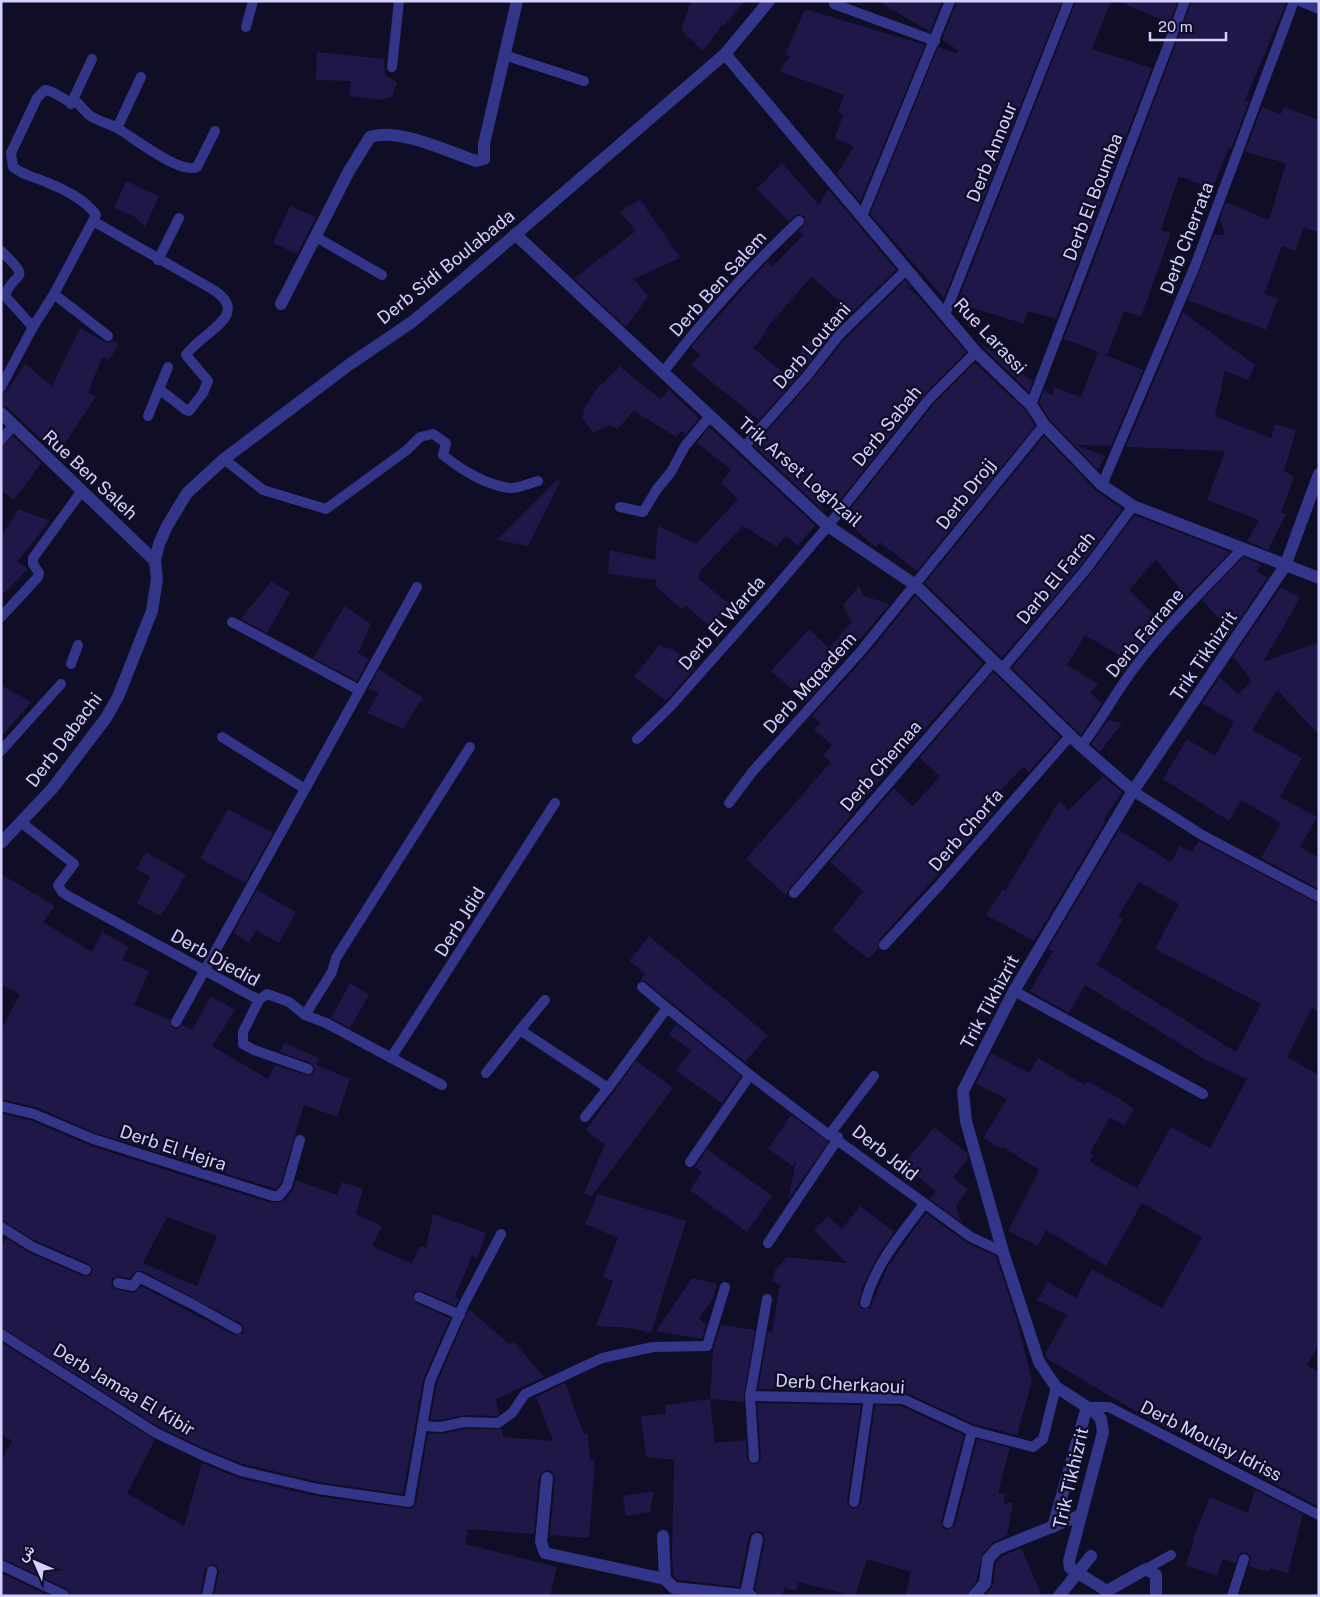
<svg xmlns="http://www.w3.org/2000/svg" width="1320" height="1597" viewBox="0 0 1320 1597" font-family="'Public Sans',Vazirmatn,sans-serif">
<rect width="100%" height="100%" fill="#100d26"/>
<!-- building -->
<g fill="#1e1748" fill-rule="evenodd">
<polygon points="691,1 744,1 724,26 722,25 703,51 681,30"/>
<polygon points="878,1 942,1 930,32"/>
<polygon points="957,1 1062,1 944,298 870,214 938,47 957,53 958,50 942,40"/>
<polygon points="1076,1 1111,1 1092,49 1152,68 1056,319 1028,311 1024,324 957,303"/>
<polygon points="1118,1 1178,1 1169,23"/>
<polygon points="1192,1 1287,1 1245,100 1249,102 1231,149 1229,148 1212,189 1179,176 1161,230 1171,233 1141,317 1124,311 1107,355 1064,339"/>
<polygon points="805,9 925,45 860,202 837,174 854,147 835,138 843,115 838,112 844,95 779,71 790,56 785,55"/>
<polygon points="317,52 384,59 385,75 397,82 392,97 381,100 349,96 351,81 316,80"/>
<polygon points="1262,107 1281,114 1284,107 1319,120 1319,232 1304,228 1295,251 1282,246 1264,294 1278,299 1266,330 1188,300 1214,235 1225,235 1220,219 1226,202 1269,220 1286,163 1245,152"/>
<path d="M 782,163 L 819,205 L 828,189 L 896,270 L 834,330 L 802,372 L 759,420 L 691,365 L 700,355 L 691,347 L 767,262 L 773,266 L 803,235 L 799,231 L 805,223 L 804,216 L 797,214 L 789,221 L 757,189 ZM 811,277 L 841,302 L 784,373 L 753,348 L 767,331 L 765,330 Z"/>
<polygon points="126,181 159,196 145,227 135,217 114,208"/>
<polygon points="640,199 680,258 634,279 648,296 626,327 574,278 636,231 620,212"/>
<polygon points="290,206 316,217 297,254 273,243"/>
<polygon points="905,280 912,288 905,286 918,296 966,352 924,395 832,510 818,498 824,511 754,446 812,380 844,340"/>
<polygon points="1183,312 1255,365 1248,380 1225,371 1215,416 1271,438 1275,424 1296,430 1284,471 1294,477 1281,513 1286,514 1268,550 1247,541 1259,520 1207,500 1225,451 1126,447"/>
<polygon points="80,328 107,343 112,341 119,344 109,360 102,357 88,393 96,396 61,450 55,444 51,449 7,407 1,405 1,394 7,391 25,364 52,386"/>
<polygon points="975,339 1033,381 1029,392 982,346"/>
<polygon points="1098,352 1143,370 1111,446 1076,445 1105,456 1098,470 1050,420 1039,403 1044,390 1052,396 1054,387 1081,397"/>
<polygon points="975,363 1025,410 1035,426 917,571 880,542 876,547 842,519 934,404"/>
<polygon points="619,366 660,399 669,390 699,418 686,434 681,431 676,437 634,411 617,429 610,425 593,433 582,417 585,411 583,410 600,384 602,385"/>
<polygon points="709,427 815,525 798,546 786,535 777,547 743,526 700,571 699,579 732,606 712,629 686,605 682,609 656,587 656,580 608,574 610,550 655,560 658,526 696,544 738,499 721,483 731,469 697,443"/>
<polygon points="13,436 41,463 14,500 1,490 1,447"/>
<polygon points="1044,436 1096,491 1122,509 1082,564 1002,658 925,583"/>
<polygon points="557,480 560,482 528,546 497,540"/>
<polygon points="19,509 50,521 17,562 28,569 1,596 1,536"/>
<polygon points="1135,515 1230,552 1186,597 1156,559 1129,590 1163,623 1129,661 1085,635 1067,665 1098,684 1090,693 1102,703 1081,735 1012,668 1092,572"/>
<polygon points="1243,557 1261,564 1257,571 1267,578 1231,632 1202,600"/>
<polygon points="271,581 290,593 267,633 241,619"/>
<polygon points="859,586 864,596 890,604 806,702 771,671 809,629 829,648 852,622 843,605"/>
<polygon points="1281,587 1300,598 1263,662 1319,642 1319,735 1277,690 1252,730 1302,758 1280,797 1317,817 1300,847 1319,858 1319,889 1261,858 1281,823 1241,800 1229,821 1163,779 1187,739 1215,756 1234,722 1202,703 1220,677 1238,694 1252,681 1233,657"/>
<polygon points="915,596 983,663 883,777 789,889 786,895 746,859 831,762 823,756 832,745 814,730 820,723 812,716 866,656"/>
<polygon points="345,606 371,624 358,653 369,659 357,681 313,658"/>
<polygon points="659,645 674,650 695,668 666,701 634,677"/>
<polygon points="379,669 423,698 403,729 367,713 379,693 369,688"/>
<polygon points="993,672 1060,737 1029,772 1023,767 986,805 994,812 879,940 878,948 869,959 832,930 863,891 830,862 894,788 913,806 940,776 920,758"/>
<polygon points="1,685 31,702 1,737"/>
<polygon points="1108,720 1122,723 1100,752 1091,744"/>
<polygon points="1103,776 1122,792 1103,820 1105,822 1034,941 986,915 1002,890 1005,891 1059,801 1069,810"/>
<polygon points="228,809 273,833 245,883 200,858"/>
<path d="M 1119,830 L 1171,862 L 1180,846 L 1192,852 L 1199,841 L 1319,904 L 1319,1012 L 1312,1008 L 1287,1057 L 1319,1075 L 1319,1345 L 1307,1365 L 1319,1372 L 1319,1507 L 1175,1431 L 1174,1432 L 1154,1422 L 1046,1358 L 1045,1354 L 1067,1315 L 1037,1300 L 1048,1282 L 1076,1298 L 1092,1269 L 1162,1308 L 1202,1237 L 1142,1203 L 1106,1266 L 1046,1230 L 1038,1246 L 1008,1231 L 1039,1170 L 1003,1147 L 1002,1149 L 983,1138 L 1007,1099 L 976,1084 L 991,1053 L 1029,1073 L 1038,1058 L 1085,1085 L 1087,1081 L 1115,1096 L 1134,1109 L 1124,1126 L 1110,1117 L 1090,1153 L 1093,1155 L 1090,1162 L 1137,1188 L 1171,1127 L 1210,1148 L 1247,1079 L 1206,1060 L 1085,985 L 1069,1013 L 1030,991 L 1053,951 L 1048,949 ZM 1139,882 L 1179,904 L 1155,949 L 1261,1004 L 1236,1052 L 1097,965 L 1123,919 L 1118,916 Z"/>
<polygon points="146,852 186,875 161,916 137,903 150,877 136,869"/>
<polygon points="1,874 55,906 43,922 92,952 102,932 129,947 122,960 149,971 134,1005 170,1020 172,1028 177,1029 182,1025 192,1030 211,996 235,1010 212,1046 268,1079 275,1065 306,1075 313,1074 315,1068 311,1063 280,1052 284,1043 319,1058 316,1065 350,1079 337,1117 304,1105 281,1183 276,1189 95,1133 36,1107 1,1099 1,1030 20,994 1,985"/>
<polygon points="257,890 296,912 279,943 256,930 249,943 233,933"/>
<polygon points="649,936 768,1035 745,1062 646,982 640,980 645,974 629,961"/>
<polygon points="350,983 369,995 350,1028 331,1018"/>
<polygon points="676,1024 741,1076 722,1103 676,1071 691,1050 669,1035"/>
<polygon points="636,1061 673,1088 591,1197 584,1193 605,1144 586,1130"/>
<path d="M 1,1113 L 32,1121 L 91,1146 L 271,1203 L 284,1201 L 293,1190 L 296,1180 L 337,1195 L 342,1182 L 363,1189 L 356,1214 L 382,1226 L 372,1246 L 412,1264 L 420,1246 L 426,1248 L 433,1214 L 486,1233 L 477,1259 L 472,1256 L 455,1296 L 459,1300 L 456,1306 L 421,1291 L 415,1291 L 413,1295 L 416,1303 L 450,1318 L 423,1380 L 403,1494 L 319,1482 L 243,1464 L 205,1449 L 159,1427 L 1,1327 L 1,1247 L 6,1238 L 30,1253 L 83,1276 L 90,1276 L 93,1270 L 89,1264 L 36,1241 L 1,1220 ZM 167,1217 L 217,1236 L 197,1286 L 143,1263 ZM 135,1271 L 142,1271 L 240,1323 L 244,1328 L 243,1333 L 234,1335 L 141,1286 L 136,1292 L 132,1293 L 113,1288 L 111,1282 L 113,1278 L 119,1276 L 130,1278 Z"/>
<polygon points="791,1115 828,1142 788,1200 796,1161 793,1166 768,1149"/>
<polygon points="934,1127 967,1153 968,1158 953,1178 968,1189 956,1206 961,1222 930,1199 936,1191 903,1165"/>
<polygon points="707,1149 772,1196 747,1232 690,1190 702,1172 695,1167"/>
<polygon points="598,1194 686,1221 651,1333 631,1328 596,1326 613,1281 603,1277 618,1238 585,1224"/>
<polygon points="860,1206 894,1232 876,1259 863,1286 858,1304 862,1309 870,1308 888,1266 926,1213 967,1243 996,1256 1017,1320 1032,1381 1017,1435 974,1424 904,1392 758,1389 768,1332 772,1333 780,1284 772,1282 775,1270 787,1257 847,1263 814,1230 828,1216 842,1229"/>
<polygon points="692,1278 717,1284 713,1299 699,1318 706,1325 702,1339 656,1331"/>
<polygon points="469,1309 510,1345 514,1342 544,1377 496,1399 499,1414 496,1416 464,1415 440,1420 430,1420 437,1383"/>
<polygon points="721,1325 755,1330 743,1402 710,1399 713,1349"/>
<polygon points="1,1342 155,1440 127,1493 184,1526 202,1463 239,1478 316,1496 411,1509 416,1503 428,1433 442,1434 465,1429 502,1429 503,1437 553,1441 536,1397 565,1383 584,1434 588,1434 590,1460 595,1461 589,1538 550,1535 555,1478 552,1472 547,1470 541,1473 539,1477 534,1534 468,1529 465,1544 557,1567 550,1596 214,1596 219,1572 217,1566 213,1564 205,1569 200,1596 71,1596 67,1589 1,1558 1,1461 12,1441 1,1434"/>
<polygon points="710,1399 715,1443 746,1440 747,1459 754,1465 758,1463 761,1458 757,1403 861,1405 847,1501 849,1507 854,1509 861,1503 875,1405 901,1406 964,1435 941,1521 943,1528 947,1530 955,1525 977,1439 1010,1448 998,1493 1005,1494 1004,1504 1013,1502 1007,1536 994,1542 982,1554 977,1580 966,1596 905,1596 911,1572 867,1559 855,1596 798,1582 796,1591 784,1588 782,1596 759,1596 755,1589 765,1540 763,1533 758,1531 751,1533 749,1537 739,1587 678,1580 673,1575 672,1553 674,1460 646,1457 641,1416 666,1414 665,1405"/>
<polygon points="1255,1490 1303,1514 1288,1573 1270,1568 1268,1572 1249,1566 1251,1557 1246,1552 1239,1554 1236,1563 1223,1559 1217,1576 1186,1565 1194,1541 1192,1541 1210,1497 1248,1513"/>
<polygon points="654,1491 650,1512 626,1516 623,1496"/>
<polygon points="1021,1548 1042,1596 985,1596 993,1585 996,1563 1002,1556"/>
<polygon points="1,1573 50,1596 1,1596"/>
</g>
<g fill="none" stroke-linecap="round" stroke-linejoin="round">
<!-- service -->
<g stroke="#333589" stroke-width="10">
<polyline points="834,4 935,41"/>
<polyline points="246,27 253,1"/>
<polyline points="504,55 584,81"/>
<polyline points="392,67 399,1"/>
<polyline points="71,104 92,59"/>
<polyline points="117,128 141,77"/>
<polyline points="862,216 950,1"/>
<path d="M 93,221 L 212,289 C 254,315 201,332 186,355 L 208,381 L 203,393 L 189,411 L 186,410 L 159,389"/>
<polyline points="316,237 382,275"/>
<path d="M 1,251 C 35,283 13,270 5,296 L 33,327"/>
<polyline points="158,260 179,218"/>
<polyline points="54,294 108,336"/>
<polyline points="945,314 1069,1"/>
<path d="M 664,371 C 705,317 749,268 799,221"/>
<path d="M 1,387 L 33,327 L 54,294 L 96,215 C 86,200 62,188 46,182 C 34,177 23,175 13,167 L 11,153 L 37,98 L 45,90 C 58,91 65,104 78,103 C 81,107 85,111 89,115 C 97,121 108,123 117,128 C 133,137 180,175 197,167 L 215,131"/>
<polyline points="1031,405 1185,1"/>
<polyline points="148,416 168,367"/>
<polyline points="1,440 13,426"/>
<polyline points="744,447 807,376 839,335 907,269"/>
<path d="M 224,459 L 263,490 L 326,509 L 407,450 L 420,437 L 433,434 L 446,443 L 443,455 C 460,469 487,486 511,488 C 519,488 530,483 538,481"/>
<polyline points="1102,485 1195,266 1294,1"/>
<polyline points="620,507 643,512 657,489 671,472 685,446 710,416"/>
<polyline points="1,617 38,577 39,573 33,564 33,558 81,492"/>
<polyline points="232,622 359,690"/>
<polyline points="71,664 78,645"/>
<polyline points="1002,669 1087,568 1133,506"/>
<polyline points="222,737 305,789"/>
<polyline points="637,739 671,706 764,601 828,526 929,399 976,352"/>
<path d="M 1081,746 C 1101,721 1115,693 1135,667 C 1167,625 1206,587 1242,549"/>
<polyline points="1,751 61,684"/>
<polyline points="1133,791 1202,835 1319,897"/>
<polyline points="729,803 753,771 861,651 1044,425"/>
<polyline points="22,823 74,864 58,885 62,892 68,896 259,1000 267,994 289,1002 305,1015 326,1023 442,1085"/>
<polyline points="794,893 994,661"/>
<polyline points="884,945 937,888 1071,735"/>
<polyline points="642,987 667,1008"/>
<polyline points="1014,991 1203,1094"/>
<polyline points="259,1000 243,1032 243,1044 254,1050 308,1069"/>
<polyline points="305,1015 332,972 336,958 470,747"/>
<polyline points="176,1022 417,587"/>
<polyline points="520,1030 545,1000"/>
<polyline points="391,1058 555,803"/>
<polyline points="486,1073 520,1030 608,1088 667,1008 750,1075 829,1135 838,1137 837,1140 971,1237 1003,1252"/>
<polyline points="1,1106 34,1114 93,1139 273,1196 279,1196 287,1186 300,1140"/>
<polyline points="585,1117 608,1088"/>
<polyline points="829,1135 874,1076"/>
<polyline points="690,1162 750,1075"/>
<polyline points="1,1227 33,1247 86,1270"/>
<polyline points="768,1243 837,1140"/>
<polyline points="118,1283 133,1286 139,1277 194,1305 237,1329"/>
<polyline points="419,1297 460,1315"/>
<path d="M 865,1303 C 875,1264 901,1235 924,1204"/>
<polyline points="1,1334 156,1433 202,1455 241,1471 318,1489 409,1502 430,1381 464,1304 501,1234"/>
<polyline points="750,1396 903,1399 972,1431 1033,1447 1043,1439 1056,1387"/>
<polyline points="1087,1407 1109,1407 1319,1515"/>
<polyline points="422,1426 441,1427 464,1422 498,1423 512,1413 525,1394 602,1358 653,1347 707,1346 725,1287"/>
<polyline points="754,1458 750,1396 767,1299"/>
<polyline points="854,1502 869,1398"/>
<polyline points="948,1523 972,1431"/>
<polyline points="1,1565 64,1595"/>
<polyline points="1146,1569 1171,1555"/>
<polyline points="207,1596 212,1571"/>
<polyline points="1232,1596 1244,1559"/>
</g>
<!-- minor -->
<g stroke="#333589" stroke-width="12">
<polyline points="1302,1 1319,8"/>
<polyline points="725,54 976,352 1031,405 1044,425 1102,485 1133,506 1319,578"/>
<polyline points="515,234 828,526 914,584 1081,746 1133,791"/>
<path d="M 281,304 L 349,171 L 370,137 C 398,127 449,152 476,161 L 484,159 L 484,144 L 517,1"/>
<polyline points="1,413 155,561"/>
<polyline points="1,843 52,789 106,718 118,697 152,611 157,579 155,561 159,544 167,526 187,493 224,459 350,364 412,322 459,283 725,54 769,1"/>
<polyline points="547,1478 541,1542 545,1553 665,1579"/>
<polyline points="1053,1527 1087,1407"/>
<polyline points="663,1536 665,1579 674,1588 751,1596"/>
<polyline points="746,1594 757,1539"/>
<polyline points="974,1596 985,1583 988,1559 997,1549 1081,1515"/>
<polyline points="1059,1596 1091,1556"/>
<polyline points="1156,1596 1156,1575 1146,1569 1107,1591 1070,1568 1069,1561 1103,1432 1101,1419 1095,1412 1056,1387 1039,1362 1003,1252 966,1121 963,1091 1014,991 1133,791 1285,566 1319,474"/>
</g>
</g>
<g text-anchor="middle" stroke-width="5" stroke-linejoin="round" paint-order="stroke">
<!-- street labels -->
<g font-size="18" fill="#d4d1ff" stroke="#100d26">
<text transform="translate(992 152) rotate(-68)" y="6">Derb Annour</text>
<text transform="translate(1093 197) rotate(-69)" y="6">Derb El Boumba</text>
<text transform="translate(1187 238) rotate(-69)" y="6">Derb Cherrata</text>
<text transform="translate(446 267) rotate(-39)" y="6">Derb Sidi Boulabada</text>
<text transform="translate(718 284) rotate(-48)" y="6">Derb Ben Salem</text>
<text transform="translate(990 336) rotate(47)" y="6">Rue Larassi</text>
<text transform="translate(812 346) rotate(-49)" y="6">Derb Loutani</text>
<text transform="translate(887 426) rotate(-51)" y="6">Derb Sabah</text>
<text transform="translate(800 472) rotate(41)" y="6">Trik Arset Loghzail</text>
<text transform="translate(90 475) rotate(43)" y="6">Rue Ben Saleh</text>
<text transform="translate(966 494) rotate(-52)" y="6">Derb Drojj</text>
<text transform="translate(1056 578) rotate(-51)" y="6">Darb El Farah</text>
<text transform="translate(722 623) rotate(-48)" y="6">Derb El Warda</text>
<text transform="translate(1145 633) rotate(-50)" y="6">Derb Farrane</text>
<text transform="translate(1204 656) rotate(-56)" y="6">Trik Tikhizrit</text>
<text transform="translate(810 683) rotate(-48)" y="6">Derb Mqqadem</text>
<text transform="translate(64 740) rotate(-53)" y="6">Derb Dabachi</text>
<text transform="translate(881 766) rotate(-49)" y="6">Derb Chemaa</text>
<text transform="translate(966 830) rotate(-49)" y="6">Derb Chorfa</text>
<text transform="translate(460 922) rotate(-58)" y="6">Derb Jdid</text>
<text transform="translate(215 958) rotate(29)" y="6">Derb Djedid</text>
<text transform="translate(990 1002) rotate(-62)" y="6">Trik Tikhizrit</text>
<text transform="translate(173 1148) rotate(18)" y="6">Derb El Hejra</text>
<text transform="translate(885 1153) rotate(38)" y="6">Derb Jdid</text>
<text transform="translate(840 1384) rotate(3)" y="6">Derb Cherkaoui</text>
<text transform="translate(124 1390) rotate(31)" y="6">Derb Jamaa El Kibir</text>
<text transform="translate(1211 1441) rotate(27)" y="6">Derb Moulay Idriss</text>
<text transform="translate(1071 1478) rotate(-77)" y="6">Trik Tikhizrit</text>
</g>
</g>
<!-- border -->
<rect width="1320" height="1597" fill="none" stroke="#d4d1ff" stroke-width="5"/>
<!-- north arrow -->
<g transform="translate(35 1562) rotate(315)" stroke="#100d26" stroke-width="4" paint-order="stroke">
<path d="M0-4L9 19L0 12L-9 19Z" fill="#d4d1ff"/>
<text y="-8" font-size="14" font-weight="bold" text-anchor="middle" fill="#d4d1ff">ش</text>
</g>
<!-- scale -->
<path d="M1150 32v8h76v-8" fill="none" stroke="#d4d1ff" stroke-width="2.5"/>
<text x="1158" y="32" font-size="15" fill="#d4d1ff" stroke="#100d26" stroke-width="4" paint-order="stroke">20 m</text>
</svg>
